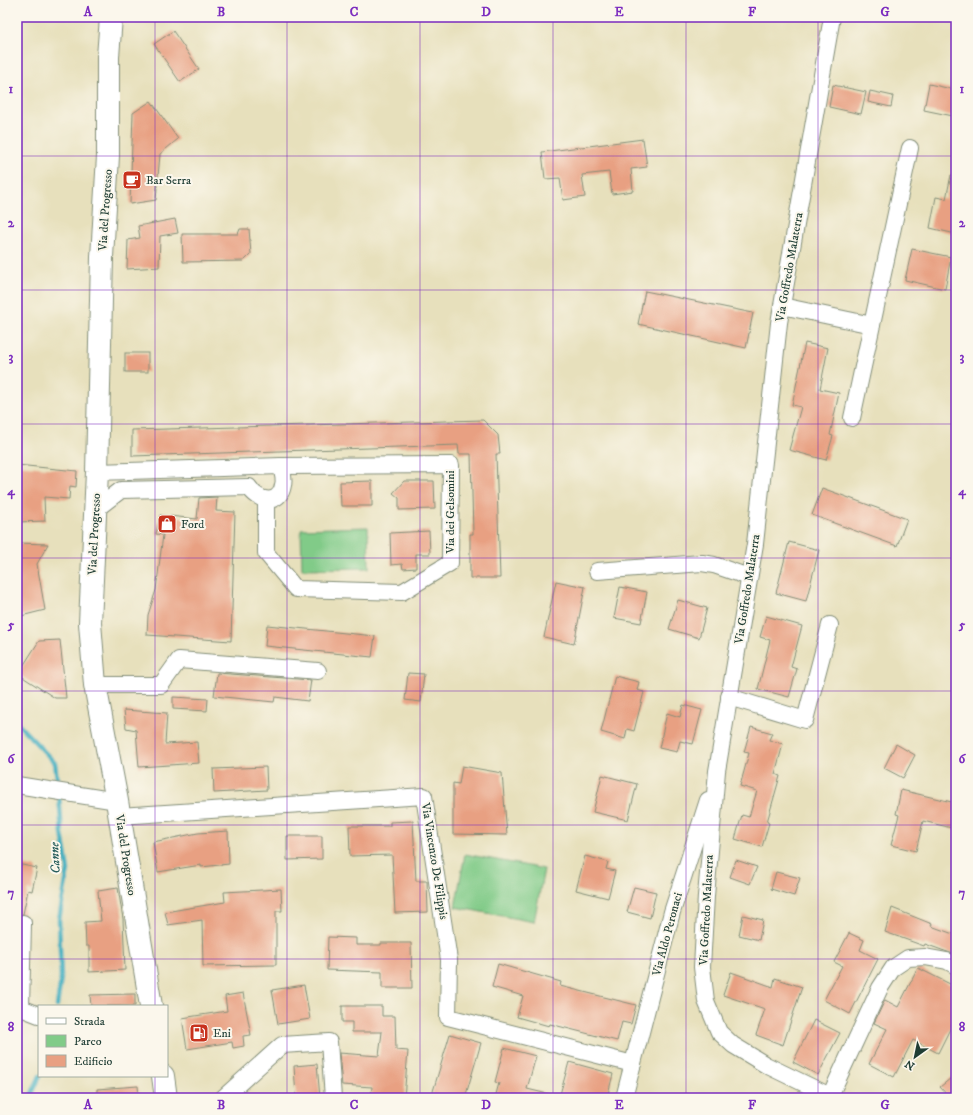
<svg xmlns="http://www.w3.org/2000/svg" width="973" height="1115" viewBox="0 0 973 1115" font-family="'IM FELL DW Pica',serif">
<rect width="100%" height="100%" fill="#fbf7ec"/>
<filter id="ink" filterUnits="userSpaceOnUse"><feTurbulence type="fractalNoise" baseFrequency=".025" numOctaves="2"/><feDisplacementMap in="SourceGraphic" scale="8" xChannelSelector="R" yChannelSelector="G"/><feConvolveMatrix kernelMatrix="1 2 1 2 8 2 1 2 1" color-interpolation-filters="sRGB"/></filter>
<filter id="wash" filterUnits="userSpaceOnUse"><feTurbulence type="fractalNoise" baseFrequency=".012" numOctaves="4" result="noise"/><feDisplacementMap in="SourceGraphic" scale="16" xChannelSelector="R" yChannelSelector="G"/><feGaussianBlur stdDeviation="0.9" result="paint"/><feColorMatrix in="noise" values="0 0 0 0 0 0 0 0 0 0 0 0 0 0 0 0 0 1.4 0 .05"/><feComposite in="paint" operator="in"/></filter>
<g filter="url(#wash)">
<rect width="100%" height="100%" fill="#e7e0bc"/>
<!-- green -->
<g fill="#81cb88" stroke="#50845e">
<polygon points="368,527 369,568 302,569 301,529"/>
<polygon points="465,854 544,869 534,922 455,907"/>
</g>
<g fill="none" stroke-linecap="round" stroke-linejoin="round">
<!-- stream -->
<g stroke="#41aebf" stroke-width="4.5">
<polyline points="17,723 55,763 58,788"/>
<polyline points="57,1006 61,978 59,919 68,870 62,833 59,795"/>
<polyline points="30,1098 40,1076"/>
</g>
</g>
<g id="blocks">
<!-- building -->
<g fill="#e8a082">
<polygon points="173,31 199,69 180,82 154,44"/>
<polygon points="929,84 956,90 953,116 924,110"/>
<polygon points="833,85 866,92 861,114 829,107"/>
<polygon points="870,91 893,96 891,107 868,102"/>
<polygon points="151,101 178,139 160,154 156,200 130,204 133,113"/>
<polygon points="643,139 647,167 631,169 633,191 612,194 609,172 582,175 585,197 563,200 560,178 545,179 542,152"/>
<polygon points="951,175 956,175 956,234 930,228 936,197 946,199"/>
<polygon points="175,219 178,233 160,236 159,267 127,269 128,240 140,238 138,226"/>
<polygon points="240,229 249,229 251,254 244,261 183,262 182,234 238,234"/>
<polygon points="912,249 951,257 945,289 905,280"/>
<polygon points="645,291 753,313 746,348 638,324"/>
<polygon points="805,343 828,348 820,389 839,393 830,435 833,436 826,460 789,450 801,407 792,405"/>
<rect x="125" y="353" width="23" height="19"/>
<polygon points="483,420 498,435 500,454 496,454 500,578 470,578 470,534 473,534 471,454 459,454 458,445 132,456 132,430"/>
<polygon points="17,465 77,471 76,487 70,486 69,499 44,497 45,521 17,522"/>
<polygon points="372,481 372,506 341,506 340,482"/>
<polygon points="404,481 434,481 435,509 399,510 399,498 393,493"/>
<polygon points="822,488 907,519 897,546 812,515"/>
<polygon points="217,497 216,511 235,512 231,641 147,635 148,615 156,590 163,535 156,534 160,515 197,519 199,498"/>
<polygon points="429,531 430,554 416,554 416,568 403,569 402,564 391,565 390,533"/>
<polygon points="789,542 819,550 806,601 776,593"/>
<polygon points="17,543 48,544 37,564 45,610 17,617"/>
<polygon points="556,581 585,587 574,644 544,637"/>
<polygon points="620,587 647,592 641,623 614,618"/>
<polygon points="678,600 707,608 699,638 669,629"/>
<polygon points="766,616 802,626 791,667 797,669 789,697 758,689 770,640 760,637"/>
<polygon points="267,625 375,636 372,657 265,646"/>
<polygon points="60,640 66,698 55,698 18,674 39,641"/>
<polygon points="217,673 311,680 308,701 275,697 274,702 214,696"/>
<polygon points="408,673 424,674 421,702 405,700"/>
<polygon points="615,676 639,682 637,690 644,692 634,731 627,729 625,739 601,732"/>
<polygon points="173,697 208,699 207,711 173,709"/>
<polygon points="683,705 702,710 693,744 680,741 677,752 659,748 667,713 680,717"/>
<polygon points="124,710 167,713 165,744 197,742 199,763 139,767 136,730 126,728"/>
<polygon points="751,727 772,733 769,740 783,744 775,774 780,776 767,822 769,823 762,847 735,839 742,815 749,817 757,791 740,786 749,753 744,752"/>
<polygon points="896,744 915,755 903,778 884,768"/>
<polygon points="462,766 502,773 507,835 453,834 453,783 459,784"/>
<polygon points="266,767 267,790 214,793 213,769"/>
<polygon points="602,775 637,784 628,820 593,812"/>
<polygon points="901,790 956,803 956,829 923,821 916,851 891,845 899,815 896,814"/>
<polygon points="413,821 416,881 427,881 428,912 395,913 392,855 350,856 349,826 390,826 390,822"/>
<polygon points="228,831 229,864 201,867 201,865 158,872 153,842 198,833"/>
<polygon points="287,836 322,836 322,859 287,860"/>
<polygon points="585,856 608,862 606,869 615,871 608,898 576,890"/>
<polygon points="736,860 757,867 750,884 730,877"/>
<polygon points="17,864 37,868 32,891 28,890 23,914 17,916"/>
<polygon points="776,872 800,878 794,896 771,889"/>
<polygon points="634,887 656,892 650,918 627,912"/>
<polygon points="118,888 123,919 125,970 89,972 89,946 86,946 85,922 101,921 98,891"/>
<polygon points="281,889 282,911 276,911 276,965 203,966 202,920 168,925 165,912 225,902 224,892"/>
<polygon points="892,908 932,924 931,926 956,935 956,955 925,944 924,946 885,932"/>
<polygon points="743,915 763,920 759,940 739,935"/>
<polygon points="849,933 864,940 860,950 878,959 850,1014 824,1000 842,966 834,962"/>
<polygon points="328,937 356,938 356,945 381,945 381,943 411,943 412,988 382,988 382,972 327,970"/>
<polygon points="498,964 561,982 560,986 636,1005 631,1024 622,1022 617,1041 550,1024 549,1026 517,1017 523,996 492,987"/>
<polygon points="918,968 956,987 956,1017 938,1053 913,1040 894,1077 869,1064 887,1029 874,1023 885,1000 898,1007"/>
<polygon points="731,972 773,987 775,978 802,987 783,1045 756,1035 765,1009 723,995"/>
<polygon points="304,985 310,1019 278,1024 272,990"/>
<polygon points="243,993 251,1035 243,1036 244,1046 233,1048 232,1042 187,1049 182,1018 227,1011 225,996"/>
<polygon points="135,994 135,1006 91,1006 90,995"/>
<polygon points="342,1006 382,1006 382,1016 395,1016 396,1050 408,1051 404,1098 371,1098 372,1087 342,1085 339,1053 379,1056 382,1032 352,1032 352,1022 342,1022"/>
<polygon points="814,1020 840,1033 818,1075 793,1062"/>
<polygon points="450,1034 481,1043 465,1098 431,1098"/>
<polygon points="504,1048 536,1056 527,1089 548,1094 547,1098 495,1098 499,1083 495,1082"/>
<polygon points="569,1062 613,1074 607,1098 559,1098"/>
<polygon points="317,1064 320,1098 296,1098 294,1066"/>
<polygon points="956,1074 956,1098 950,1098 940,1087"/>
<polygon points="138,1086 139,1098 97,1098 97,1089"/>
</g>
</g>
</g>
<g filter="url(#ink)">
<use href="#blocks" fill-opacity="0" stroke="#838e78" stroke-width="1"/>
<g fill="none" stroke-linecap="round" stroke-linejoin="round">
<defs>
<g id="street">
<polyline points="782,306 872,325"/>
<polyline points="852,418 910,148"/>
<polyline points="97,472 281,466 451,465 450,563 402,592 296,589 266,553 266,500"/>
<path d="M 95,510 L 121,490 L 249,487 C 258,502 280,506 283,485 C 285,479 282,472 281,466"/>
<polyline points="597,571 702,563 714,565 749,577"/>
<polyline points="95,685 161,685 179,660 318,671"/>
<polyline points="729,697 805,720 830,625"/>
<polyline points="17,785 117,801"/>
<polyline points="119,816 424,796 449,960 448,1017 633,1064"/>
<polyline points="23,923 21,1008 39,1015"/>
<polyline points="830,1096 766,1065 733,1045 719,1032 706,1001 702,967 706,896 717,771 755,544 779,323 832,17"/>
<polyline points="223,1098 282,1045 329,1042 333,1098"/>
<polyline points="624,1098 672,912 708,800"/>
<polyline points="829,1098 880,988 893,968 908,958 925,957 947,961 956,966"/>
</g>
<g id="secondary">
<polyline points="111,17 108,57 108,156 102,257 97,472 90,623 95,685 117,801 151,1006"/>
<polyline points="163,1076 166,1098"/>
</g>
</defs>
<!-- street casing -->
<use href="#street" stroke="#838e78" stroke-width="18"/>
<!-- secondary casing -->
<use href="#secondary" stroke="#838e78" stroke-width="24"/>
<!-- street -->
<use href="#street" stroke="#fff" stroke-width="16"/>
<!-- secondary -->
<use href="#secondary" stroke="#fff" stroke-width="22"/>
</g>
</g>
<!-- grid -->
<path fill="none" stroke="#7b2cbf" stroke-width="1" stroke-opacity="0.55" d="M 155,17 L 155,1006M 287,17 L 287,1098M 420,17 L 420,1098M 553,17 L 553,1098M 686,17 L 686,1098M 818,17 L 818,1098M 17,156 L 956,156M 17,290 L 956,290M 17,424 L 956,424M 17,558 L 956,558M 17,691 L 956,691M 17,825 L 956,825M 17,959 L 956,959M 155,1076 L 155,1098"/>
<!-- icons -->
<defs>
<symbol id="cafe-square" viewBox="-11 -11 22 22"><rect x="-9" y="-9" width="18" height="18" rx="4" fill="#c8321e" stroke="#fbf7ec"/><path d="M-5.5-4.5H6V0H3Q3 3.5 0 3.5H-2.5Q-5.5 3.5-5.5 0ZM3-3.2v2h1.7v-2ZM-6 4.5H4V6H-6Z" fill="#fff"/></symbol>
<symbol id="shop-square" viewBox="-11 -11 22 22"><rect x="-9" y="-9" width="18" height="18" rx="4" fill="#c8321e" stroke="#fbf7ec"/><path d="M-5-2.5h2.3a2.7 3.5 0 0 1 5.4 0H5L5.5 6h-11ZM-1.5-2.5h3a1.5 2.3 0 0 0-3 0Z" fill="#fff"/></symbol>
<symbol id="fuel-square" viewBox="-11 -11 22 22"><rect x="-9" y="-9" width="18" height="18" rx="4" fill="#c8321e" stroke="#fbf7ec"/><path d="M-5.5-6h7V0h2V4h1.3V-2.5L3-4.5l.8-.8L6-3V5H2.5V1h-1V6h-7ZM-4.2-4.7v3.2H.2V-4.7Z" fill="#fff"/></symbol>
</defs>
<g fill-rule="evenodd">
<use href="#cafe-square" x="121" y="169" width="22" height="22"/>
<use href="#shop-square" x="156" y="513" width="22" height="22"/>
<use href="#fuel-square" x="188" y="1022" width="22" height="22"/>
</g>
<g text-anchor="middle" stroke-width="4" stroke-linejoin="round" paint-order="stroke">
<!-- poi labels -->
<g font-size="12" fill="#1f3d34" stroke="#fbf7ec" text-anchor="start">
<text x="146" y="184">Bar Serra</text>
<text x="181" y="528">Ford</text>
<text x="213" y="1037">Eni</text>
</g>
<!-- street labels -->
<g font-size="12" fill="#1f3d34" stroke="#fbf7ec">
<text transform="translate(105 210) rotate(-86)" y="4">Via del Progresso</text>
<text transform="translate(789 267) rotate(-80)" y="4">Via Goffredo Malaterra</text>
<text transform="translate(450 512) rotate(-90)" y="4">Via dei Gelsomini</text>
<text transform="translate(94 534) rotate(-87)" y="4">Via del Progresso</text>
<text transform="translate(747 589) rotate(-81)" y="4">Via Goffredo Malaterra</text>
<text transform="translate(126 855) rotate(81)" y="4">Via del Progresso</text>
<text transform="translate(435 861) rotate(81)" y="4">Via Vincenzo De Filippis</text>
<text transform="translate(706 910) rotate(-87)" y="4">Via Goffredo Malaterra</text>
<text transform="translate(667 934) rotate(-75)" y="4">Via Aldo Peronaci</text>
</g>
<!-- water labels -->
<g font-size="13" font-style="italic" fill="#295f5e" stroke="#fbf7ec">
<text transform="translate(54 858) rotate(-93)" y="5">Canne</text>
</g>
</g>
<!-- margin -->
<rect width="973" height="1115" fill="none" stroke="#fbf7ec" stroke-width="44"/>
<!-- legend -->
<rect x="38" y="1005" width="130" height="72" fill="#fbf7ec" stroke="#a3ada2"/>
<rect x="46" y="1018" width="20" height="6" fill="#ffffff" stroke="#a3ada2"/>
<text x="74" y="1025" font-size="12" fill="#1f3d34">Strada</text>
<rect x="46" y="1035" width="20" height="12" fill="#81cb88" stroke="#a3ada2"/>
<text x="74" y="1045" font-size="12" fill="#1f3d34">Parco</text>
<rect x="46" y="1055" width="20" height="12" fill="#e8a082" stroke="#a3ada2"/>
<text x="74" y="1065" font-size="12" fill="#1f3d34">Edificio</text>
<!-- north arrow -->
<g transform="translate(915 1057) rotate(213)" stroke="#fbf7ec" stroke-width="3" paint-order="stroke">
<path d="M0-3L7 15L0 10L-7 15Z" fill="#1f3d34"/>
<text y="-6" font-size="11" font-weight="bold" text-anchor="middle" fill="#1f3d34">N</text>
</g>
<rect x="22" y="22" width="929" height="1071" fill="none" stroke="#7b2cbf" stroke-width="1.5"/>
<g font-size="13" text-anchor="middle" font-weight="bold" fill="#7b2cbf">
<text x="88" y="16">A</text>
<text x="221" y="16">B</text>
<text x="354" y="16">C</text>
<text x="486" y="16">D</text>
<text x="619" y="16">E</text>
<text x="752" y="16">F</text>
<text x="885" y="16">G</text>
<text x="11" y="93">1</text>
<text x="962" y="93">1</text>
<text x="11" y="227">2</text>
<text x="962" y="227">2</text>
<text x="11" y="361">3</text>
<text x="962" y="361">3</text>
<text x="11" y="495">4</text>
<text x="962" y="495">4</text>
<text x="11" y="629">5</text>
<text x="962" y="629">5</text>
<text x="11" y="763">6</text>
<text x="962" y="763">6</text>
<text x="11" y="897">7</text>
<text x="962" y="897">7</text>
<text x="11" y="1031">8</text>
<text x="962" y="1031">8</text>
<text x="88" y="1109">A</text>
<text x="221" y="1109">B</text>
<text x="354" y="1109">C</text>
<text x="486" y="1109">D</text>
<text x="619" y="1109">E</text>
<text x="752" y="1109">F</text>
<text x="885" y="1109">G</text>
</g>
</svg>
